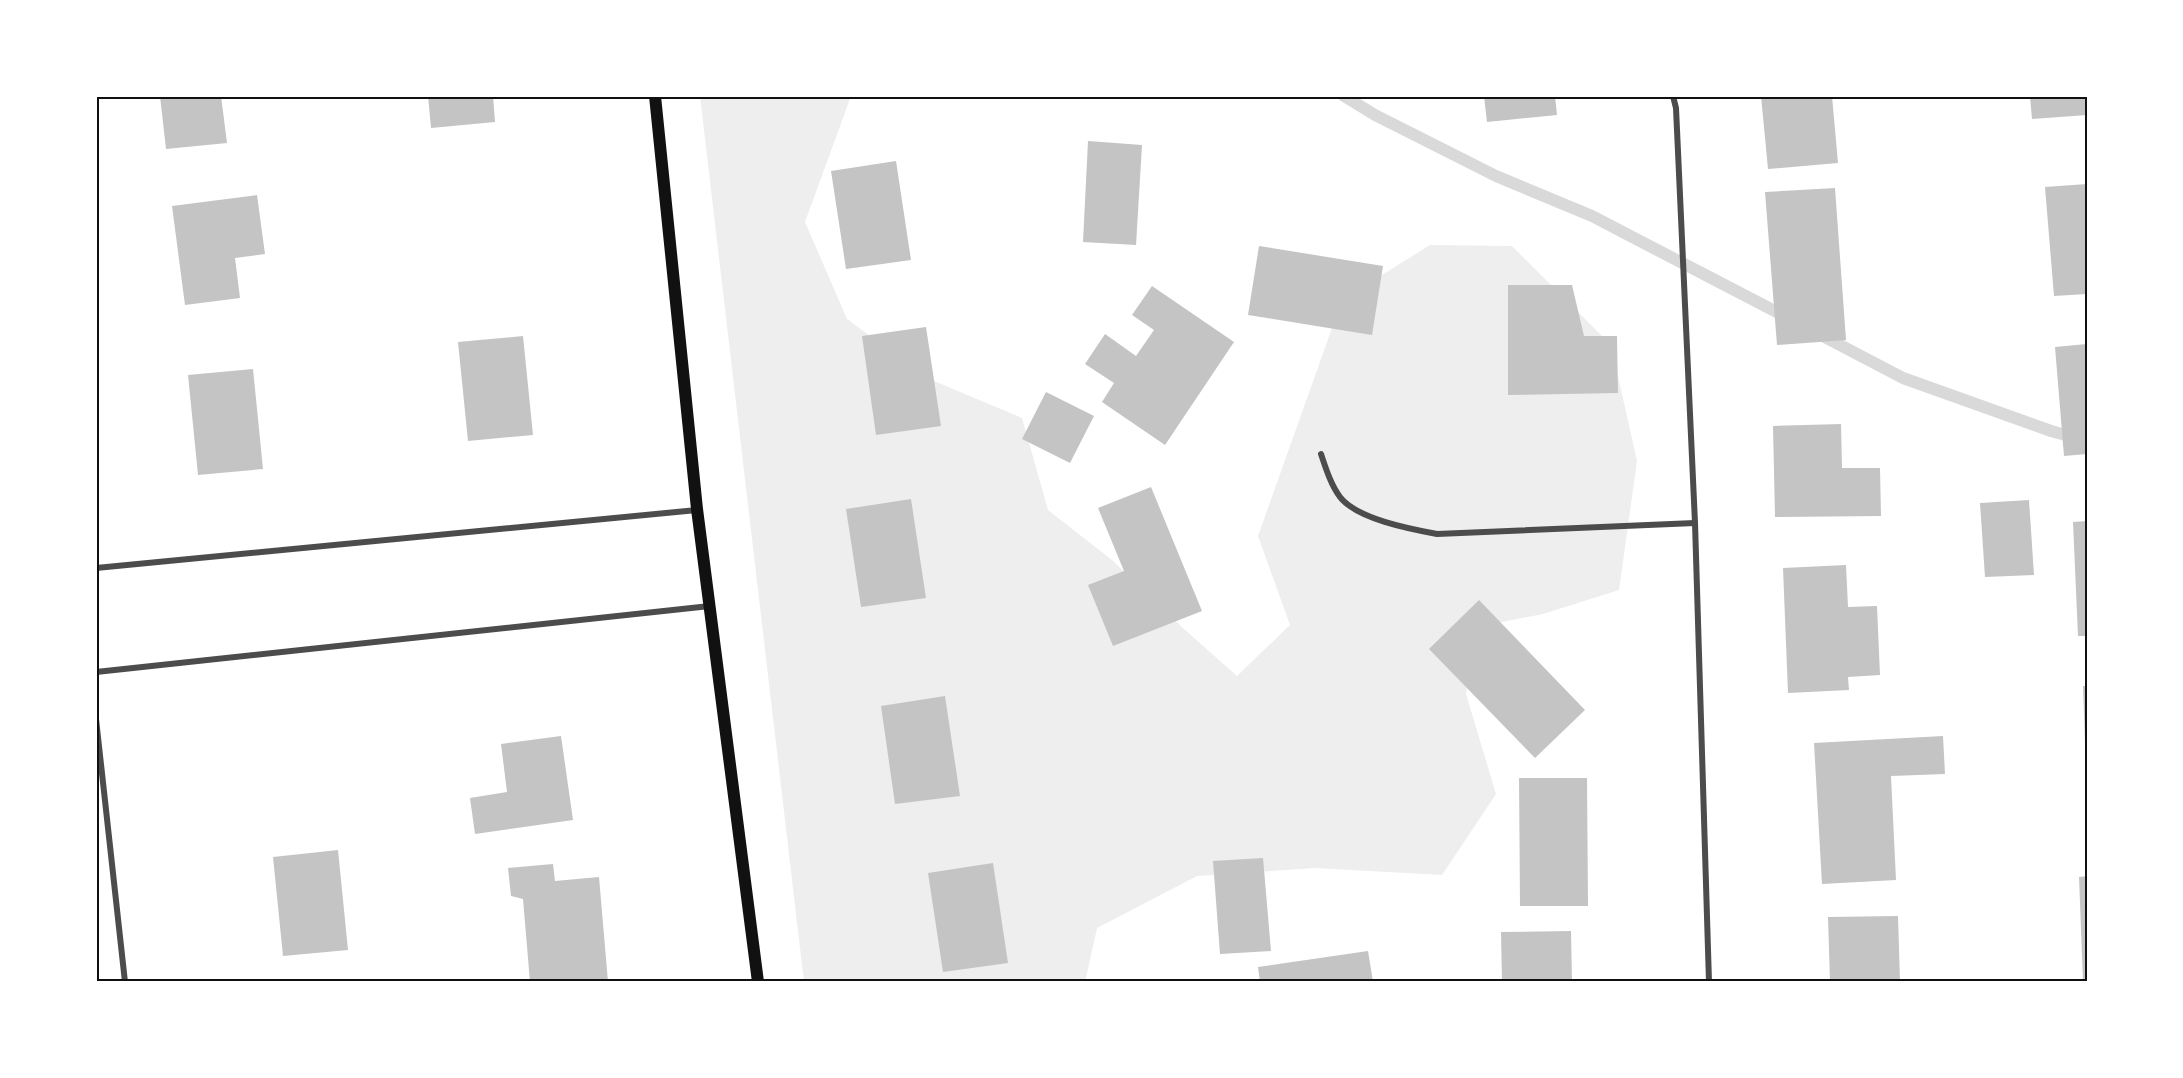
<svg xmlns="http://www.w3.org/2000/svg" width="2183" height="1078" viewBox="0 0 2183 1078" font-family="Lora,serif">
<rect width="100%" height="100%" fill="#fff"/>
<!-- green -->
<polygon fill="#eee" points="700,96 851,96 805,222 847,319 927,378 1022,418 1048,510 1112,560 1184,629 1237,676 1290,625 1258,536 1342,300 1430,245 1512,246 1611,345 1637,461 1619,590 1543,614 1476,627 1466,694 1496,794 1442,875 1315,868 1197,876 1097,928 1085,982 804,982"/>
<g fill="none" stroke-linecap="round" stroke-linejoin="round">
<!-- stream -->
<g stroke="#d9d9d9" stroke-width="12">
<polyline points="1344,96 1375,115 1496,176 1592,216 1788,318"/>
<polyline points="1817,333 1903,378 2051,431 2087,441"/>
</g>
</g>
<!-- building -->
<g fill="#c4c4c4">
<polygon points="160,96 221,96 227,143 166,149"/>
<polygon points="428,96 493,96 495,122 431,128"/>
<polygon points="1484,96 1555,96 1557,115 1487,122"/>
<polygon points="1761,96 1832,96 1838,163 1768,169"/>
<polygon points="2030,96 2087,96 2087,115 2032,119"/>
<polygon points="1088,141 1142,145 1136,245 1083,242"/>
<polygon points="896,161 911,260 846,269 831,171"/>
<polygon points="2087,184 2087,294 2054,296 2045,187"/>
<polygon points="1835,188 1846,340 1777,345 1765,192"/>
<polygon points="257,195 265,254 235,258 240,298 185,305 172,206"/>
<polygon points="1259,246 1383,266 1372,335 1248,315"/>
<polygon points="1508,285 1572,285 1584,336 1617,336 1618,393 1508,395"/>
<polygon points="1152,286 1234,342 1165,445 1102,402 1114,383 1085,364 1105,334 1136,356 1154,330 1132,315"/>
<polygon points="926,327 941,426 876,435 862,336"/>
<polygon points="523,336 533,435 468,441 458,342"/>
<polygon points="2087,344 2087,454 2064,456 2055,347"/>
<polygon points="253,369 263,469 198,475 188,375"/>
<polygon points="1046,392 1094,416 1070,463 1022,439"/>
<polygon points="1841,424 1842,468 1880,468 1881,516 1775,517 1773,426"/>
<polygon points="1151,487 1202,611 1113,646 1088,585 1124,571 1098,508"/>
<polygon points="911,499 926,598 861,607 846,509"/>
<polygon points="2029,500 2034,575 1985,577 1980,503"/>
<polygon points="2087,521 2087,636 2078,636 2073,522"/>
<polygon points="1846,565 1848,607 1877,606 1880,675 1848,677 1849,690 1788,693 1783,568"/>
<polygon points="1479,600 1585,710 1535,758 1429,649"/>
<polygon points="2083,686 2087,686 2087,742 2085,742"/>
<polygon points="945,696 960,796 895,804 881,706"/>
<polygon points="561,736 573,820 475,834 470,798 507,792 501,744"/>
<polygon points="1943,736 1945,774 1891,776 1896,880 1822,884 1814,743"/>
<polygon points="1519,778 1587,778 1588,906 1520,906"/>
<polygon points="338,850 348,950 283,956 273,857"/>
<polygon points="1263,858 1271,951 1220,954 1213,861"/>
<polygon points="993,863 1008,963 943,972 928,873"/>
<polygon points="553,864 555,881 599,877 608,982 530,982 523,899 511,896 508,868"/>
<polygon points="2087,876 2087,982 2083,982 2079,877"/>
<polygon points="1898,916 1900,982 1830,982 1828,917"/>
<polygon points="1571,931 1572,982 1502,982 1501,932"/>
<polygon points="1368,951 1373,982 1260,982 1258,967"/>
</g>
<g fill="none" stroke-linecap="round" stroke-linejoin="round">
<!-- minor -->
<g stroke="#4c4c4c" stroke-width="6">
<polyline points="1673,96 1676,108 1695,523 1709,982"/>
<path d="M 1321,454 C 1326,469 1331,485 1340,497 C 1357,519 1410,529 1437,534 L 1695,523"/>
<polyline points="96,568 697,510"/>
<polyline points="96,672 710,606"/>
<polyline points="96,719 125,982"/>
</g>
<!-- secondary -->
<polyline stroke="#111" stroke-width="12" points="655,96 697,509 758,982"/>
</g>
<!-- border -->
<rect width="2183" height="1078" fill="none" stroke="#ffffff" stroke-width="195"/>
<rect x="98" y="98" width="1988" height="882" fill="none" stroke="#111" stroke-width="2"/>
</svg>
